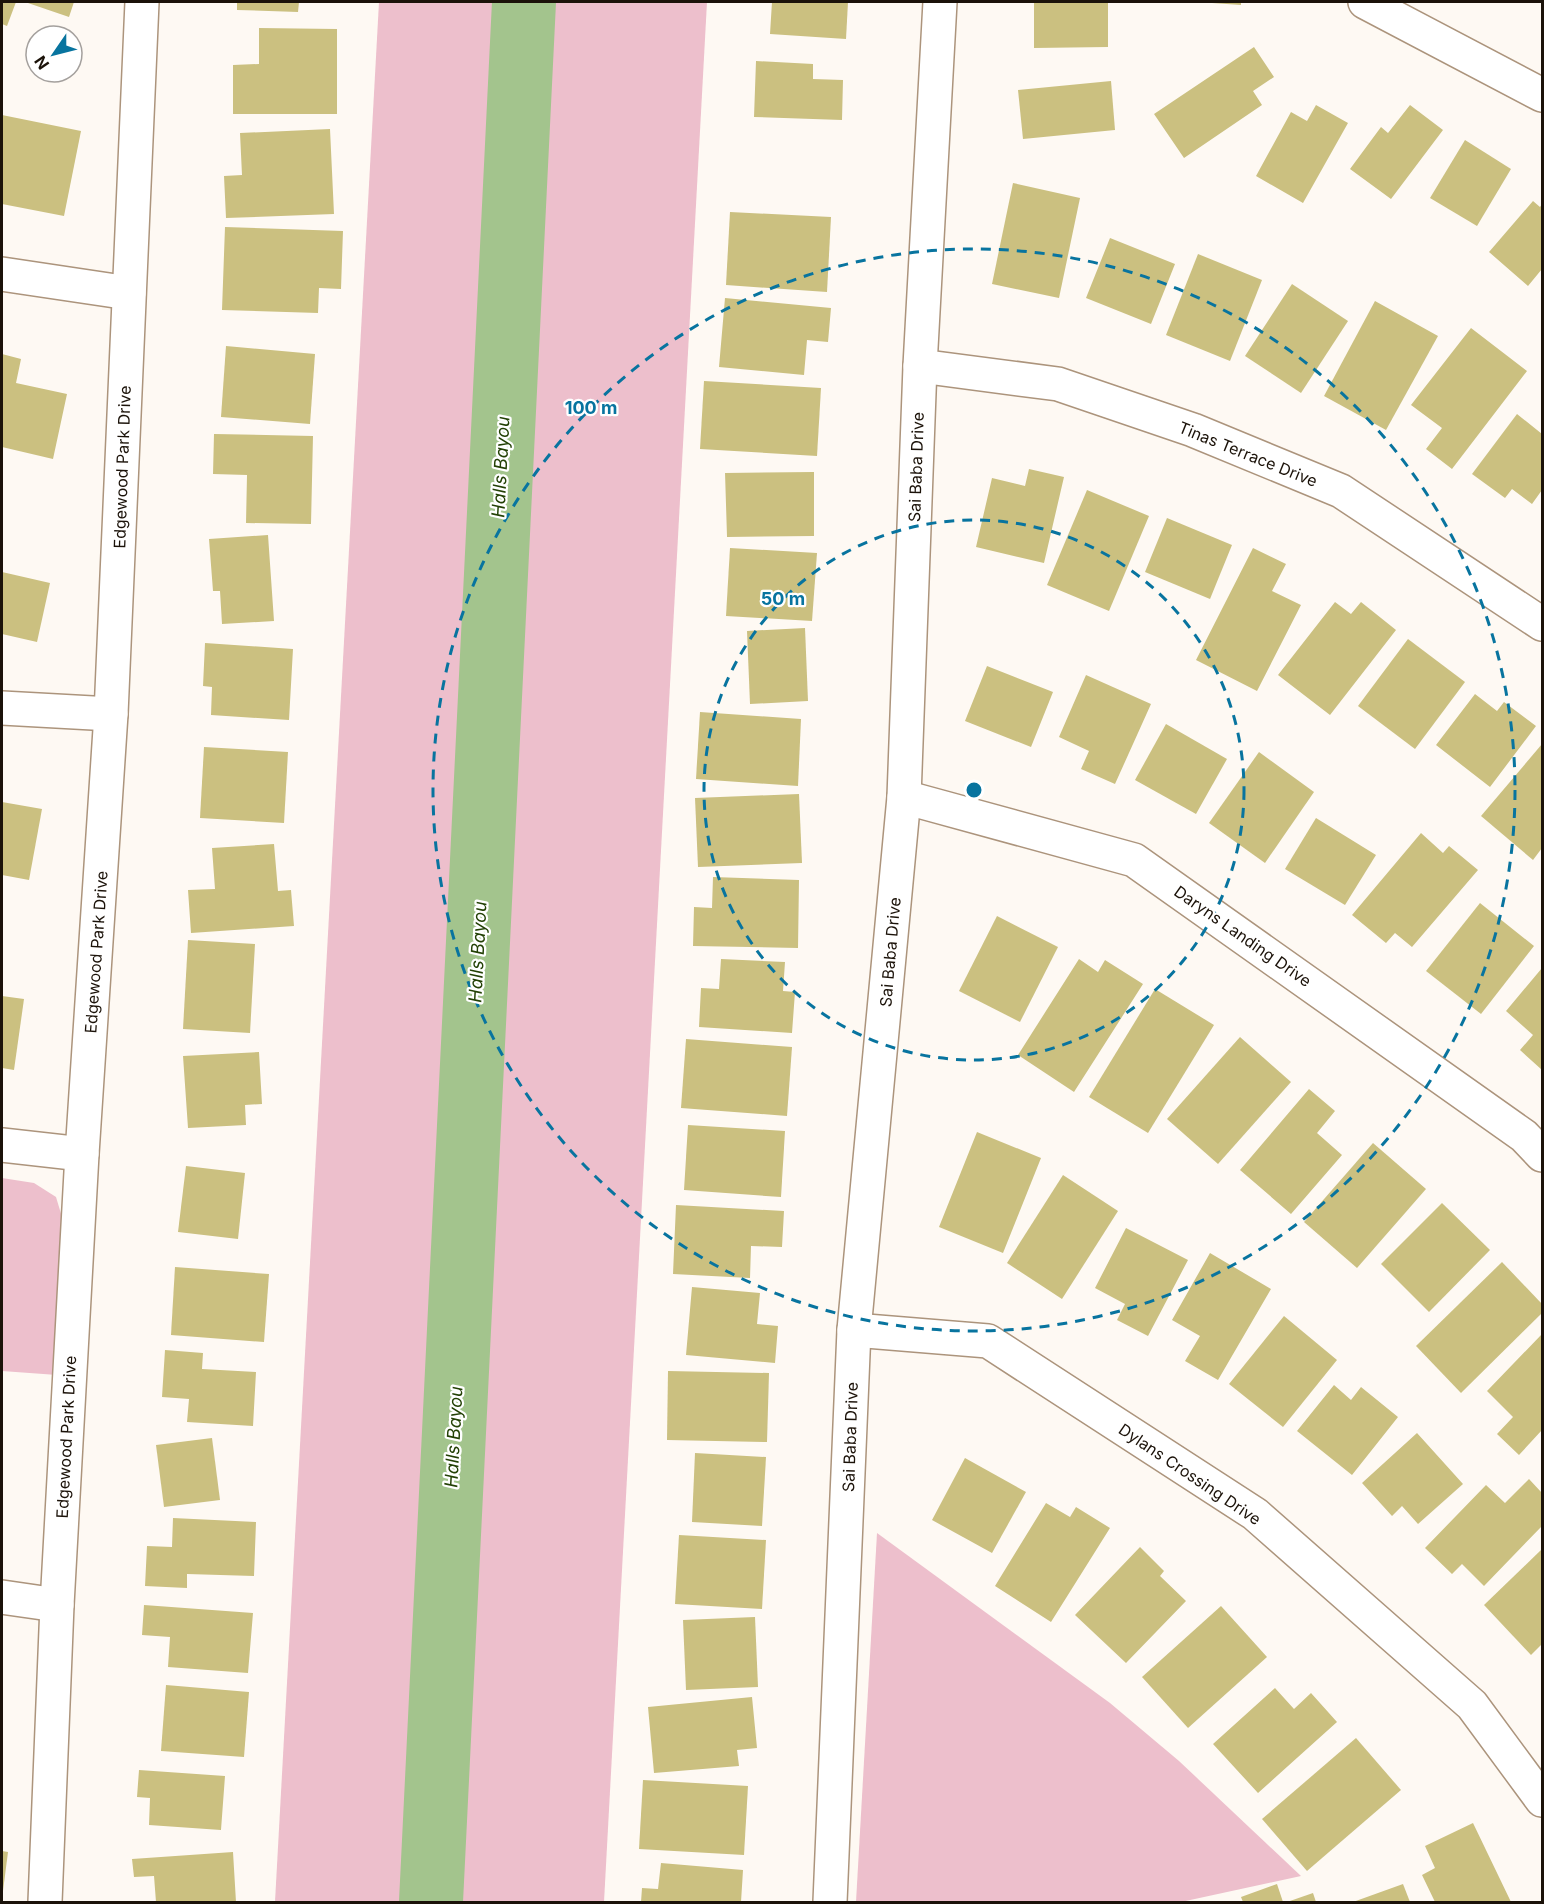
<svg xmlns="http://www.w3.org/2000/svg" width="1544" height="1904" viewBox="0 0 1544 1904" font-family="Inter,sans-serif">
<rect width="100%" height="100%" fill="#fef9f3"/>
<!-- green -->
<g fill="#edbfcc">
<polygon points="379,2 707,2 604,1902 275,1902"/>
<polygon points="2,1178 34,1183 56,1197 62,1217 57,1375 2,1371"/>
<polygon points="877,1533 1110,1703 1179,1761 1301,1876 1181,1902 856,1902"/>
</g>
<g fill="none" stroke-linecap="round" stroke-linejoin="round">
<!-- river -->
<polyline stroke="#a3c48d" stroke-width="64" points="431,1902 524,2"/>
</g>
<!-- building -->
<g fill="#cbc080">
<polygon points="2,2 16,2 7,26 2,24"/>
<polygon points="25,2 74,2 69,17"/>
<polygon points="237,2 299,2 298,12 237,10"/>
<polygon points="772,2 848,2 846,39 770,34"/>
<polygon points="1034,2 1108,2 1108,47 1034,48"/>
<polygon points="1212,2 1241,2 1241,5 1212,3"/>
<polygon points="259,28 337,29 337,114 233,114 233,65 259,64"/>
<polygon points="1254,47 1274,77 1253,91 1262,105 1184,158 1154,114"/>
<polygon points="756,61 813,64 813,79 843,80 842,120 754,117"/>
<polygon points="1111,81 1115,130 1023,139 1018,90"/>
<polygon points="1316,105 1348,123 1303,203 1256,176 1291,112 1307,121"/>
<polygon points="1410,105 1443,130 1391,199 1350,169 1381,127 1388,133"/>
<polygon points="2,115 81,131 64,216 2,204"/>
<polygon points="330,129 334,214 226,218 224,176 242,175 240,133"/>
<polygon points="1465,140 1511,169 1477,226 1430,198"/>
<polygon points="1013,183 1080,198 1059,298 992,284"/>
<polygon points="1533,201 1540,207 1542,204 1542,269 1528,286 1489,252"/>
<polygon points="730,212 831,217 827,292 726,285"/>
<polygon points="225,227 343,231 341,289 319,288 318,313 222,310"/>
<polygon points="1110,238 1175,264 1151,324 1086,298"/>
<polygon points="1198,254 1262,280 1230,361 1166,335"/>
<polygon points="1292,284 1348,321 1301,393 1245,356"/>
<polygon points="725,298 831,308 828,342 807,340 804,375 719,367"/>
<polygon points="1375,301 1438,336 1386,430 1324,396"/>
<polygon points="1471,328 1527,371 1452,469 1426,449 1442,428 1411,405"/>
<polygon points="226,346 315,354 310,424 221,417"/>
<polygon points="2,354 21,359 16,383 67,394 53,459 2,447"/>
<polygon points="704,381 821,388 817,456 700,449"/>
<polygon points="1517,414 1542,434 1542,490 1532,504 1512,489 1505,498 1472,474"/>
<polygon points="214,434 313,436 311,524 246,523 247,475 213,474"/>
<polygon points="1029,469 1064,477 1044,563 976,547 992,478 1025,486"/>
<polygon points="814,472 814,536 727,537 725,473"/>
<polygon points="1087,490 1149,516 1109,611 1047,585"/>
<polygon points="1167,518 1232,545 1210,599 1145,572"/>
<polygon points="268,535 274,621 222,624 220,591 213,591 209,539"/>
<polygon points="730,548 817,553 812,621 726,616"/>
<polygon points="1253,548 1286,564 1272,591 1301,605 1257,691 1196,660"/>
<polygon points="2,572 50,583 37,642 2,634"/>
<polygon points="1335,602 1351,614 1361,602 1396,630 1330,715 1278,675"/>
<polygon points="805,628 808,701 750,704 747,631"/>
<polygon points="1408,639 1465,682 1415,749 1358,706"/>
<polygon points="205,643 293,649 289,720 211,715 212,687 203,686"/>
<polygon points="987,666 1053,692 1031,747 965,721"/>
<polygon points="1086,675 1151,704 1115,784 1081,769 1089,751 1059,737"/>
<polygon points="1475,694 1497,711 1504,702 1536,726 1490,787 1436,745"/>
<polygon points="700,712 801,719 798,786 696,779"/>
<polygon points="1166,724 1227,759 1196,814 1135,780"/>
<polygon points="1542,744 1542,848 1533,860 1481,816"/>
<polygon points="204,747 288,752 284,823 200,818"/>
<polygon points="1259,752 1314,792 1265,863 1209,823"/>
<polygon points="799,794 802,863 698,867 695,798"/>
<polygon points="2,802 42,809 29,880 2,875"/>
<polygon points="1316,818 1376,855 1345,905 1285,869"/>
<polygon points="1421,833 1443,853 1449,846 1478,870 1412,947 1395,933 1386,943 1352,915"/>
<polygon points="274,844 278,891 291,890 294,926 191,933 188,890 215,889 212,848"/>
<polygon points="713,877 799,880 798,948 693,946 694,907 712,908"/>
<polygon points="1480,903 1534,946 1481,1014 1426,971"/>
<polygon points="997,916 1058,947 1020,1022 959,991"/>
<polygon points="188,940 255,944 250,1033 183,1029"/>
<polygon points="721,959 785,962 783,991 795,992 792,1033 699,1027 701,988 719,989"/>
<polygon points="1079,959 1098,972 1105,960 1143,984 1074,1092 1018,1055"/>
<polygon points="1542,968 1542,1070 1520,1050 1533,1035 1506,1011"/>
<polygon points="1155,989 1214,1025 1148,1133 1089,1097"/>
<polygon points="2,996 24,999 14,1070 2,1068"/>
<polygon points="1240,1037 1291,1082 1218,1164 1167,1119"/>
<polygon points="686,1039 792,1047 787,1116 681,1108"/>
<polygon points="259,1052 262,1104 245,1105 246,1125 188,1128 183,1056"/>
<polygon points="1309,1089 1335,1111 1317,1133 1342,1155 1291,1214 1240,1170"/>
<polygon points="688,1125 785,1131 781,1197 684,1190"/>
<polygon points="977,1132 1041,1158 1003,1253 939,1227"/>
<polygon points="1373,1143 1426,1189 1357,1268 1304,1222"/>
<polygon points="186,1166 245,1173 238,1239 178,1232"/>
<polygon points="1063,1175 1118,1211 1062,1299 1007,1263"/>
<polygon points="1442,1203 1490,1250 1429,1312 1381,1264"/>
<polygon points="676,1205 784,1211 782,1247 751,1246 750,1278 673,1274"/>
<polygon points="1126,1228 1188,1260 1148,1336 1117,1320 1125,1304 1095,1288"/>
<polygon points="1210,1253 1271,1289 1218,1380 1185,1361 1200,1336 1172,1320"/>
<polygon points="1502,1262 1542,1304 1542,1313 1461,1393 1416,1346"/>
<polygon points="175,1267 269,1274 264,1342 171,1335"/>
<polygon points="692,1287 760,1293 757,1324 778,1326 775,1363 686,1355"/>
<polygon points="1284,1316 1337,1360 1283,1427 1229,1384"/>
<polygon points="1542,1334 1542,1430 1519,1455 1497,1434 1513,1417 1487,1391"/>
<polygon points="165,1350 203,1353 202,1369 256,1372 253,1426 187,1422 189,1399 162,1397"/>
<polygon points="668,1371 769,1373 767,1442 667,1440"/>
<polygon points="1334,1385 1351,1400 1361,1387 1398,1417 1352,1475 1297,1431"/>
<polygon points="1417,1433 1463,1484 1418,1524 1402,1506 1392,1516 1362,1483"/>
<polygon points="212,1438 220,1500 164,1507 156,1445"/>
<polygon points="695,1453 766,1457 762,1526 692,1522"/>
<polygon points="965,1458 1026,1492 992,1553 932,1520"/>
<polygon points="1529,1479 1542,1493 1542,1526 1484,1586 1462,1564 1452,1574 1425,1548 1486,1485 1505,1503"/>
<polygon points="1046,1503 1070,1517 1076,1507 1110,1528 1051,1622 995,1586"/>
<polygon points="173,1518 256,1522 254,1576 187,1574 187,1588 145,1586 147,1546 172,1547"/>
<polygon points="679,1535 766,1540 762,1609 675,1604"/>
<polygon points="1140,1547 1164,1571 1160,1576 1186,1601 1126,1663 1075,1615"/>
<polygon points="1542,1549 1542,1644 1531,1655 1484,1605"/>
<polygon points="144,1605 253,1613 248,1673 168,1667 170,1637 142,1635"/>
<polygon points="1221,1606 1267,1657 1188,1728 1142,1677"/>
<polygon points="755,1617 758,1687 686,1690 683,1620"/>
<polygon points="166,1685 249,1692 244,1757 161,1751"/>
<polygon points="1275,1688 1294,1709 1311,1693 1337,1722 1258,1793 1213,1744"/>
<polygon points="752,1697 757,1748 737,1750 739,1766 654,1773 648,1707"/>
<polygon points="1356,1738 1401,1790 1307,1871 1262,1819"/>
<polygon points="139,1770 225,1776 221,1830 149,1825 150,1798 137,1797"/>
<polygon points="643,1780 748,1786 744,1855 639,1849"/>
<polygon points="1473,1823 1511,1902 1435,1902 1422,1875 1435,1868 1425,1846"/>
<polygon points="2,1851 8,1852 3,1891 2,1891"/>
<polygon points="233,1852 236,1902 156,1902 154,1876 134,1877 132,1859"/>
<polygon points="661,1863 743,1870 741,1902 641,1902 642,1888 658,1889"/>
<polygon points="1277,1884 1283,1902 1243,1902 1241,1897"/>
<polygon points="1403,1884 1410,1902 1353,1902"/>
<polygon points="1313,1893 1316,1902 1287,1902"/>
</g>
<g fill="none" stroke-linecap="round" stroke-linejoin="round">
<defs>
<g id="minor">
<polyline points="1365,2 1542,95"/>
<polyline points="2,274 129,293"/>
<polyline points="920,366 1058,384 1193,430 1341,491 1542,624"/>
<polyline points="2,708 111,714"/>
<polyline points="904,797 1134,860 1524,1136 1542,1155"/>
<polyline points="2,1145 82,1154"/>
<polyline points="854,1330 988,1341 1255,1514 1472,1705 1542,1800"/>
<polyline points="2,1597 57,1605"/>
<polyline points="45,1902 57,1605 82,1154 111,714 142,2"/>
<polyline points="830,1902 854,1330 904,797 920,366 940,2"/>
</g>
</defs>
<!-- minor casing -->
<use href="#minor" stroke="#ac947c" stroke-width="36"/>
<!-- minor -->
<use href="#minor" stroke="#fff" stroke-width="33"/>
</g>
<!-- distance rings -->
<g fill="none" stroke="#08749f" stroke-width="3" stroke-dasharray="10 8">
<circle cx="974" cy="790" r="270"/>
<circle cx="974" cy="790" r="541"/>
</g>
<g text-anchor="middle" stroke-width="4.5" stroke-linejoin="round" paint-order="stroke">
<!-- street labels -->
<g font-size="16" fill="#1b1209" stroke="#fff">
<text transform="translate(1248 454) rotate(22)" y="6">Tinas Terrace Drive</text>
<text transform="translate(122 467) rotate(-88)" y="6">Edgewood Park Drive</text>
<text transform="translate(916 467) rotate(-88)" y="6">Sai Baba Drive</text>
<text transform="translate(1243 936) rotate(35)" y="6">Daryns Landing Drive</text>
<text transform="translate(96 952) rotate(-86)" y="6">Edgewood Park Drive</text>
<text transform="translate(890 952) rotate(-85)" y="6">Sai Baba Drive</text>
<text transform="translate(66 1437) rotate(-87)" y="6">Edgewood Park Drive</text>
<text transform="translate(850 1437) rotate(-88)" y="6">Sai Baba Drive</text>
<text transform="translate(1190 1474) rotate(34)" y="6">Dylans Crossing Drive</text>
</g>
<!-- water labels -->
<g font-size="18" font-style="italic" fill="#234105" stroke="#fff">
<text transform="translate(501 467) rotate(-87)" y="6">Halls Bayou</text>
<text transform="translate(478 952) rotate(-87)" y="6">Halls Bayou</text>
<text transform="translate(454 1437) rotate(-87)" y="6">Halls Bayou</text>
</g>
</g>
<circle cx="974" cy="790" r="9" fill="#08749f" stroke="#fff" stroke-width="3"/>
<g font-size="18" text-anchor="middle" font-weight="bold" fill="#08749f" stroke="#fff" stroke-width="4.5" stroke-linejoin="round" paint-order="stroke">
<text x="591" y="414">100 m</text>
<text x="783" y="605">50 m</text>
</g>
<!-- border -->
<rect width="1544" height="1904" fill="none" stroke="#1b1209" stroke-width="6"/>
<!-- north arrow -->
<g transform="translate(54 54) rotate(235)"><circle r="28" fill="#ffffff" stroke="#a4a09d" stroke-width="1.5"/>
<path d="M0-4.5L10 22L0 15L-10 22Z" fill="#08749f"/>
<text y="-9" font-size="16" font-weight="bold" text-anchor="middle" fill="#1b1209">N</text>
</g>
</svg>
